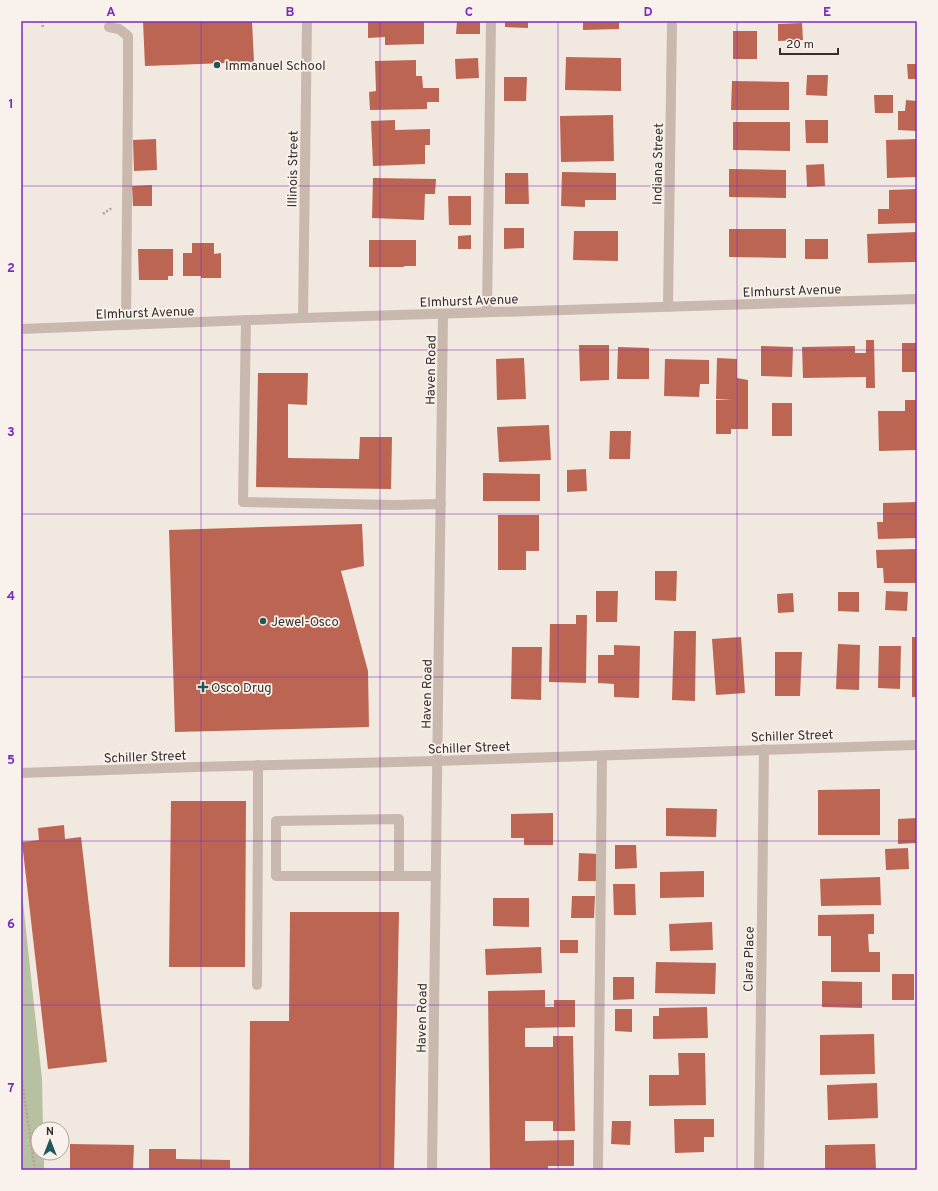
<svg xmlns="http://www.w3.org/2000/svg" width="938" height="1191" viewBox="0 0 938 1191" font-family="Overpass,sans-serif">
<rect width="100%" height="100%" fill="#f1e8e0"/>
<!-- green -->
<polygon fill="#b7c0a1" points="21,884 42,1079 43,1129 38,1129 38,1153 44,1153 44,1170 21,1170"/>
<!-- building -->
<g fill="#bd6553">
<polygon points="143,21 252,21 254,62 145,66"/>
<polygon points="368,21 424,21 424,44 385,45 385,37 368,38"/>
<polygon points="457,21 480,21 480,34 456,34"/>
<polygon points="505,21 528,21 528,28 505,27"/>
<polygon points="583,21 619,21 619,29 583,30"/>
<polygon points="802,23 803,40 778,41 778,24"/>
<rect x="733" y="31" width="24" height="28"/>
<polygon points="566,57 621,58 621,91 565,90"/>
<polygon points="478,58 479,78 456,79 455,59"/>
<polygon points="416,60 416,76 422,76 423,88 439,88 439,102 427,102 427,109 370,110 369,92 376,91 375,61"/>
<polygon points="907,64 917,64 917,79 908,79"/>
<polygon points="807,75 828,75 827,96 806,95"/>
<polygon points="504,77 527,77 526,101 504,101"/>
<polygon points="732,81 789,82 789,110 731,110"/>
<polygon points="874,95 893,95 893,113 875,113"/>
<polygon points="906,100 917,101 917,131 898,130 898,111 905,111"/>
<polygon points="613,115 614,161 561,162 560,116"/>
<polygon points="395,120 395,130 430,129 430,145 425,145 425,164 373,166 371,121"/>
<polygon points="805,120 828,120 828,143 806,143"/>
<polygon points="733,122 790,122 790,151 733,150"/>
<polygon points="156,139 157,170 134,171 133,140"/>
<polygon points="917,139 917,177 887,178 886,140"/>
<polygon points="824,164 825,186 807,187 806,165"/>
<polygon points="729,169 786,170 786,198 729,197"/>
<polygon points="562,172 616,173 616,200 585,200 585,207 561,206"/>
<polygon points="505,173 528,173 529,204 505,204"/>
<polygon points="373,178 436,179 435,194 425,194 424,220 372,218"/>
<polygon points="152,185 152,206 133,206 132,186"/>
<polygon points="917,189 917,223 878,224 878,209 889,209 889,190"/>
<polygon points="448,196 471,196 471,225 449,225"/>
<polygon points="504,228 524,228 524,248 504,249"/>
<polygon points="729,229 786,229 786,258 729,257"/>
<polygon points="574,231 618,231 618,261 573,260"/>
<polygon points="917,232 917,262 868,263 867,234"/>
<polygon points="471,235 471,249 458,249 458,236"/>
<rect x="805" y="239" width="23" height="20"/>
<polygon points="369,240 416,240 416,266 404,266 404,267 369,267"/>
<polygon points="192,243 214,243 214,254 221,253 221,278 201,278 201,276 183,276 183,253 192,253"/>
<polygon points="138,249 173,249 173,276 168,276 168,280 139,280"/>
<polygon points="866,340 874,340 875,388 866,388 866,377 803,378 802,347 855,346 855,353 866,353"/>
<rect x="902" y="343" width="15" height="29"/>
<polygon points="579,345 609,345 609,380 580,381"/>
<polygon points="761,346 793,347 792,377 761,376"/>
<polygon points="618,347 649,348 649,379 617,379"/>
<polygon points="524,358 526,399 497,400 496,359"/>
<polygon points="717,358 737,359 737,378 748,380 748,429 731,429 731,434 716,434 716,400 732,400 716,399"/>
<polygon points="665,359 709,360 709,384 700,384 699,397 664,396"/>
<polygon points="258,373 308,373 307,405 288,404 288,458 359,459 360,437 392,437 391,489 256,487"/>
<polygon points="905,400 917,400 917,450 879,451 878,411 905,411"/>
<rect x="772" y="403" width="20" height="33"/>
<polygon points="549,425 551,460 499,462 497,427"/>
<polygon points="610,431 631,431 630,459 609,459"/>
<polygon points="586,469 587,491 567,492 567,470"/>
<polygon points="483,473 540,474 540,501 483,501"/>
<polygon points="917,502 917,538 878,539 877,522 883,522 883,503"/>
<polygon points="498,515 539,515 539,551 526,551 526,570 498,570"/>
<polygon points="362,524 364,566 341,571 368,671 369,727 175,732 169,530"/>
<polygon points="917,549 917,583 884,583 883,568 877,568 876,550"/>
<polygon points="655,571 677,571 676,601 655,600"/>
<polygon points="596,591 618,591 617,622 596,622"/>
<polygon points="886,591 908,592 907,611 885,610"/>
<polygon points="838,592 859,592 859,612 838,611"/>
<polygon points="793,593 794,612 778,613 777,594"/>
<polygon points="576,615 587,615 586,683 549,682 550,624 576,624"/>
<polygon points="674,631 696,631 695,701 672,700"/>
<polygon points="741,637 745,693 716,695 712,639"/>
<rect x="912" y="637" width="5" height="60"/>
<polygon points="838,644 860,645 859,690 836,689"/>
<polygon points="614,645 640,646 639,698 614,697 614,684 598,683 598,655 614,655"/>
<polygon points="879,646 901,646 900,689 878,688"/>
<polygon points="512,647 542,647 541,700 511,699"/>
<polygon points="775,652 802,652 800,696 775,696"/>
<polygon points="880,789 880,835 818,835 818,790"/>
<polygon points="171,801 246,801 245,967 169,967"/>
<polygon points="666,808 717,809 716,837 666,836"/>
<polygon points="553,813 553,845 524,845 524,838 511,838 511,814"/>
<polygon points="917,818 917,843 898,844 898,819"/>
<polygon points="64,825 65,839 81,837 107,1062 48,1069 22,842 39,840 38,828"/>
<polygon points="615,845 636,845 637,868 615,869"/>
<polygon points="908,848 909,869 886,870 885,849"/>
<polygon points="579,853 599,854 598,881 578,881"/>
<polygon points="704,871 704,897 660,898 660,872"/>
<polygon points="880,877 881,905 821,906 820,879"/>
<polygon points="613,884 635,884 636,915 614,915"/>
<polygon points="572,896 595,896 594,918 571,918"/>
<polygon points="493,898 529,898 529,927 493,926"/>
<polygon points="290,912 399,912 394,1170 249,1170 250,1021 289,1021"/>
<polygon points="874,914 874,934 868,934 869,952 880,952 880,972 831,972 831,936 818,936 818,915"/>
<polygon points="712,922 713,950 670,951 669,924"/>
<rect x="560" y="940" width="18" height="13"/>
<polygon points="541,947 542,973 486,975 485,949"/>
<polygon points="656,962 716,963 715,994 655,993"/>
<rect x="892" y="974" width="22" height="26"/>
<polygon points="613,977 634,977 634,999 613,1000"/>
<polygon points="822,981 862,982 862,1008 822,1007"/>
<polygon points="545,990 545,1007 554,1007 554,1000 575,1000 575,1027 525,1028 525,1047 553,1047 553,1036 573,1036 575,1131 553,1131 553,1121 525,1121 525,1141 574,1140 574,1166 548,1166 548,1170 490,1170 488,991"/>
<polygon points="707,1007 708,1038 653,1039 653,1016 659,1016 659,1008"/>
<polygon points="615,1009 632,1009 632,1032 615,1031"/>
<polygon points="874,1034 875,1074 820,1075 820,1035"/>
<polygon points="678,1053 705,1053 706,1105 649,1106 649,1075 679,1075"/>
<polygon points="877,1083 878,1118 828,1120 827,1085"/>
<polygon points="674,1119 714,1119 714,1137 704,1137 704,1152 675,1153"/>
<polygon points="612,1121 631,1121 630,1145 611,1144"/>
<polygon points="70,1144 134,1145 133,1170 70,1170"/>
<polygon points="875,1144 876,1170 825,1170 825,1145"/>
<polygon points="149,1149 176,1149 176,1159 230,1160 230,1170 149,1170"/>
</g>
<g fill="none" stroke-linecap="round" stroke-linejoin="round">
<!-- path -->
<g stroke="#b5a297" stroke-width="2.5" stroke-dasharray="2 2" stroke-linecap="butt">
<polyline points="42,21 43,28"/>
<polyline points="103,214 110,209 113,209"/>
<polyline points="21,1073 35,1170"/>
</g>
<!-- service -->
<g stroke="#c9b8ad" stroke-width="10">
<polyline points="109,27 119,29 128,36 128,85 126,325"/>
<polyline points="487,312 491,21"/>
<polyline points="246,320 243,502 394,505 441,504"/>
<polyline points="399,876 399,819 276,821 276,876 436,876"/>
<polyline points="257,985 258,822 258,765"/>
<polyline points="598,1170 602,756"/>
</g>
<!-- minor -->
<g stroke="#c9b8ad" stroke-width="10">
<polyline points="668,307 672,21"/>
<polyline points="303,318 307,21"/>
<polyline points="21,329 303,318 917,299"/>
<path d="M 438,761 C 597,756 757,749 917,745"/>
<polyline points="432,1170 443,314"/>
<polyline points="759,1170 764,749"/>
</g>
<!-- tertiary -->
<polyline stroke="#c9b8ad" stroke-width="10" points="21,773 195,767 438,761"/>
</g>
<!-- grid -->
<path fill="none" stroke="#7b2cbf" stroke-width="1" stroke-opacity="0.55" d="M 201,21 L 201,1170M 380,21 L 380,1170M 558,21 L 558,1170M 737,21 L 737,1170M 21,186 L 917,186M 21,350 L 917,350M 21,514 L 917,514M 21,677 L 917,677M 21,841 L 917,841M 21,1005 L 917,1005"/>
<!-- markers -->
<g fill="#235656" stroke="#f9f2ec" stroke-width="1.5">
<circle cx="217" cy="65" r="4"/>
<circle cx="263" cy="621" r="4"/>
<path d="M201 681h4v4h4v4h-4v4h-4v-4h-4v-4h4z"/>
</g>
<g text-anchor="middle" stroke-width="3.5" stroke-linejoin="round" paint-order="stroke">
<!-- poi labels -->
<g font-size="13" fill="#382e2b" stroke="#f9f2ec" text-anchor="start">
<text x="225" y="70">Immanuel School</text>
<text x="271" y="626">Jewel-Osco</text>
<text x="211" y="692">Osco Drug</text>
</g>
<!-- street labels -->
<g font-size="13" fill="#382e2b" stroke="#f9f2ec">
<text transform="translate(657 164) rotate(-89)" y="5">Indiana Street</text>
<text transform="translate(292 169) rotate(-89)" y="5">Illinois Street</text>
<text transform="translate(792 290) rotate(-2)" y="5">Elmhurst Avenue</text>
<text transform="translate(469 300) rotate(-2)" y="5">Elmhurst Avenue</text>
<text transform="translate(145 312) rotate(-2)" y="5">Elmhurst Avenue</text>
<text transform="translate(430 370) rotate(-89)" y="5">Haven Road</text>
<text transform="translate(426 694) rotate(-89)" y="5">Haven Road</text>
<text transform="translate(792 735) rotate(-2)" y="5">Schiller Street</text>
<text transform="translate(469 747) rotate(-2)" y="5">Schiller Street</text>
<text transform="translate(145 756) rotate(-2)" y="5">Schiller Street</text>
<text transform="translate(748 959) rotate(-89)" y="5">Clara Place</text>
<text transform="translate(421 1018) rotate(-89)" y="5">Haven Road</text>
</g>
</g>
<!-- border -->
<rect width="938" height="1191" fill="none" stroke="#f9f2ec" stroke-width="44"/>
<!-- north arrow -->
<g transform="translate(50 1141)"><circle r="19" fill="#f9f2ec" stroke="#aca49f"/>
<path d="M0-3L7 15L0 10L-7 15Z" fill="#235656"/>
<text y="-6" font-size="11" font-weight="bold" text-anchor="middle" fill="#382e2b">N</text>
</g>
<!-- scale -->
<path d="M780 48v6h58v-6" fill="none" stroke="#382e2b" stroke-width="2"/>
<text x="786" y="48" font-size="12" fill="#382e2b" stroke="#f9f2ec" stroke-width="3" paint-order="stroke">20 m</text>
<rect x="22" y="22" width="894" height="1147" fill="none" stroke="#7b2cbf" stroke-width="1.5"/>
<g font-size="13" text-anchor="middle" font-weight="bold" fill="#7b2cbf">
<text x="111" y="16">A</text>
<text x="290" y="16">B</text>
<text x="469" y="16">C</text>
<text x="648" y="16">D</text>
<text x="827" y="16">E</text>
<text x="11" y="108">1</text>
<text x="11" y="272">2</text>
<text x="11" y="436">3</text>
<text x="11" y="600">4</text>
<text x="11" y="764">5</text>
<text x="11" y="928">6</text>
<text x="11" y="1092">7</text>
</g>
</svg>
